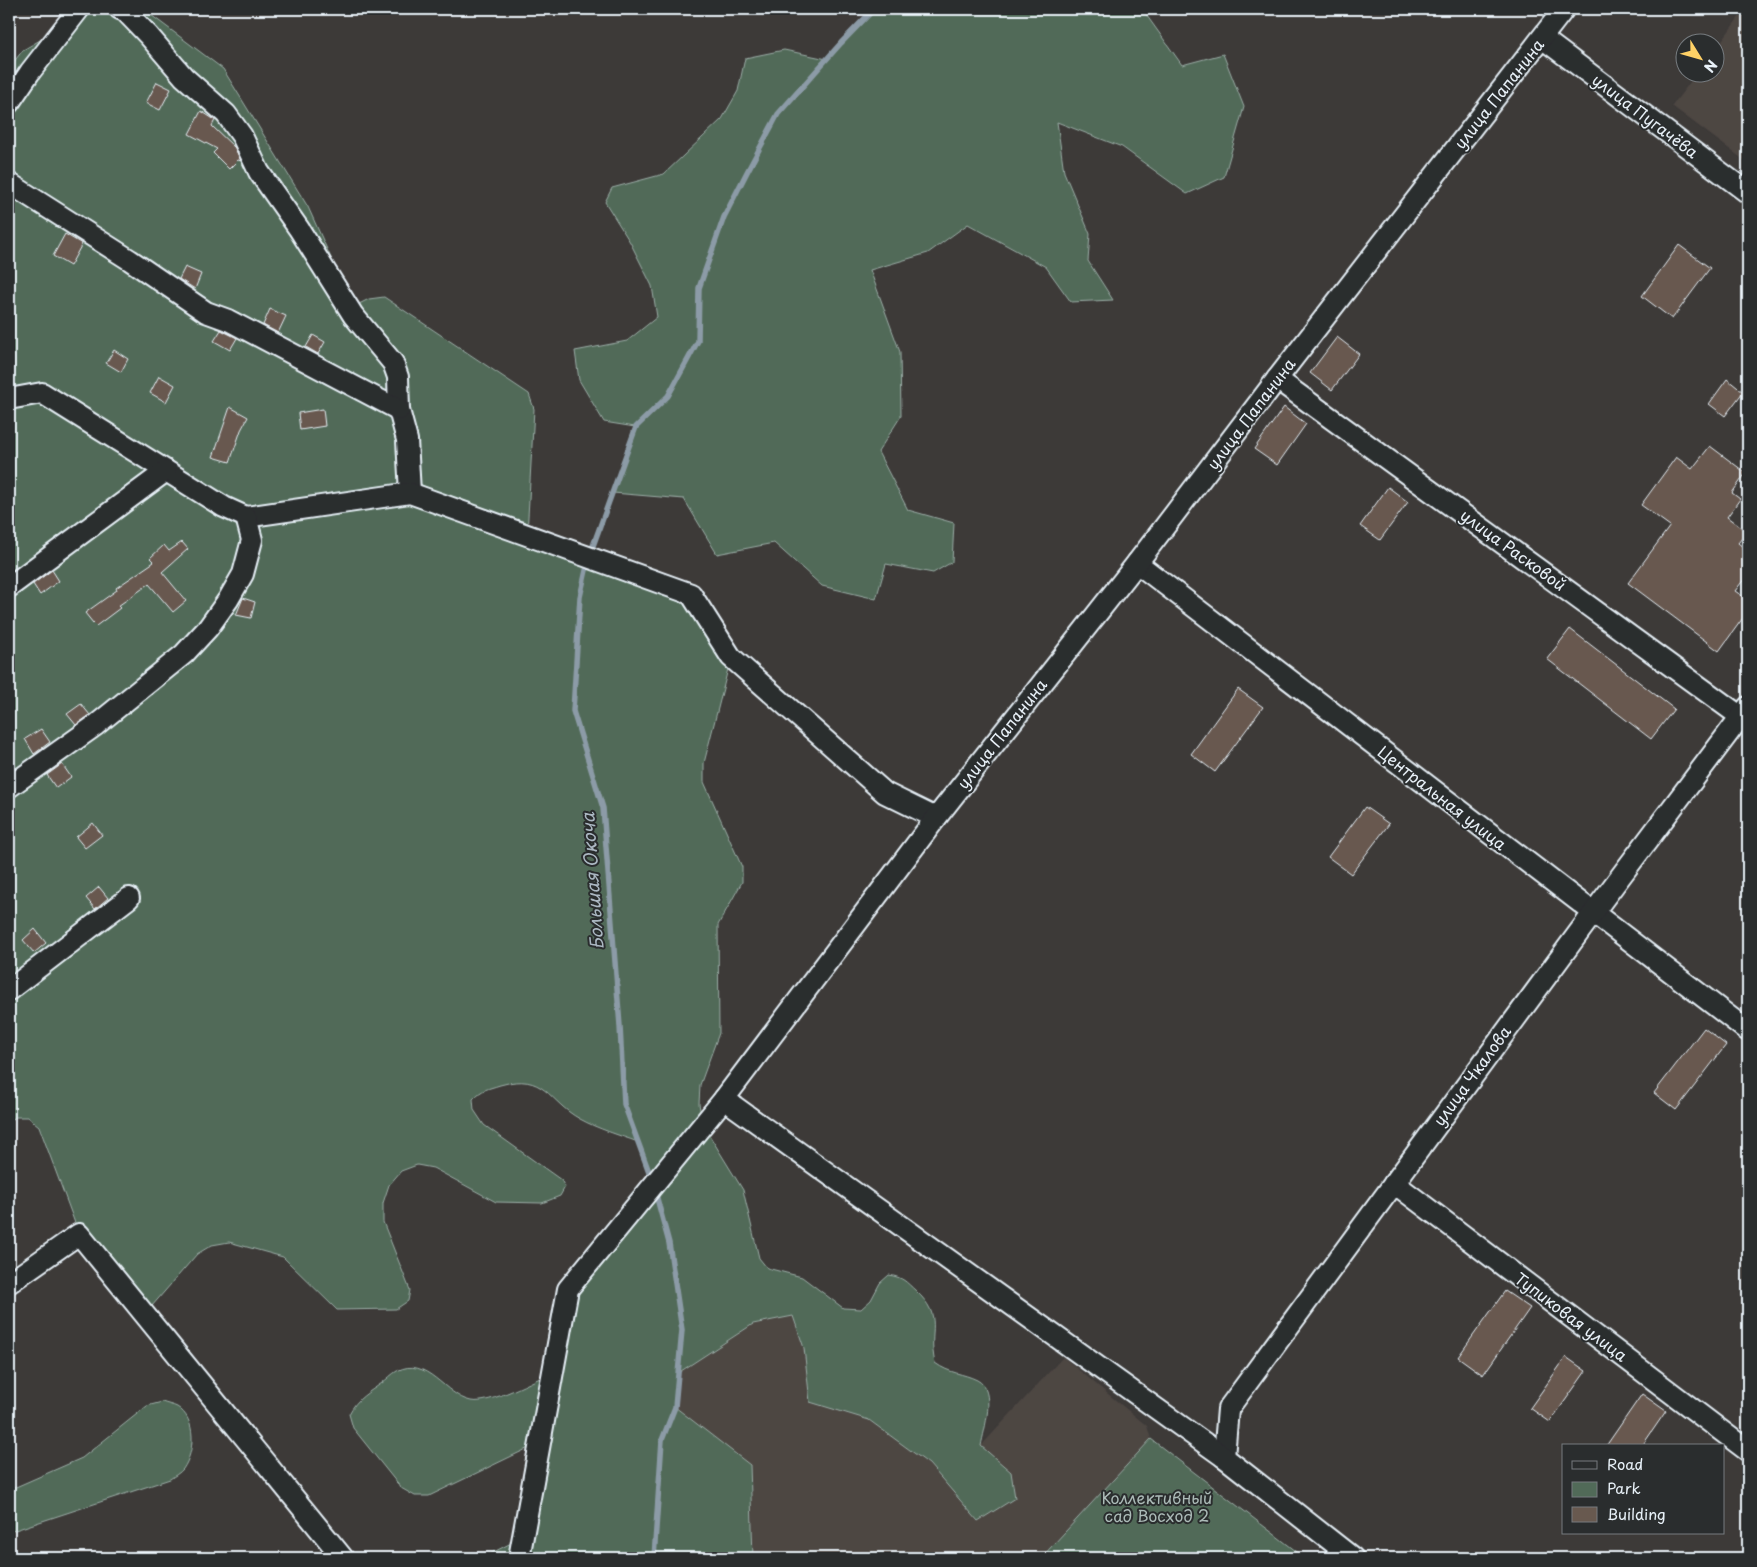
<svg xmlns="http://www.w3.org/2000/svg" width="1757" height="1567" viewBox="0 0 1757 1567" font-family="'Playpen Sans',sans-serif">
<rect width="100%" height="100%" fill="#3d3a38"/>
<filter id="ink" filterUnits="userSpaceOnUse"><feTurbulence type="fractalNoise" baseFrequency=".02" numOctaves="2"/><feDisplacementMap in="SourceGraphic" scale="10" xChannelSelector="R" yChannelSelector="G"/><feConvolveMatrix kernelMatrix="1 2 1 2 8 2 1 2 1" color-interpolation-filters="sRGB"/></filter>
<g filter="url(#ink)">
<!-- built -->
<g fill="#4d4643">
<polygon points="1745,9 1748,9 1748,163 1672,106 1697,73 1714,72 1715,50"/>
<polygon points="793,1316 804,1348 810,1402 869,1420 929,1464 978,1521 1011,1472 981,1446 1063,1357 1147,1426 1151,1439 1041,1558 753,1558 750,1466 675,1407 678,1373 753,1324"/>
</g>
<!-- green -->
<g fill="#516a58" stroke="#9caea8">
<path d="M 93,9 L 143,9 L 223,69 L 308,207 L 353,307 L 369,299 L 384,297 L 529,394 L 534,409 L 527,535 L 691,594 L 731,657 L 704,763 L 704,782 L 742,867 L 742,882 L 718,925 L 719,1033 L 700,1085 L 699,1104 L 703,1125 L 743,1190 L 759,1258 L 767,1268 L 802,1277 L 843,1308 L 861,1309 L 871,1300 L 880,1283 L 889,1275 C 904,1278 905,1281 916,1291 C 945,1318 927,1330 935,1363 C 950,1374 963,1373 977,1380 C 997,1390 984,1429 981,1446 L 1011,1472 L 1015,1498 L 978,1521 L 929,1464 L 869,1420 L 810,1402 L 804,1348 L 793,1316 L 753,1324 L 678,1373 L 675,1407 L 750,1465 L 753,1558 L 482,1558 L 523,1537 L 539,1443 L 429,1496 L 415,1496 L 401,1488 L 353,1428 L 349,1414 C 357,1398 368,1393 382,1383 C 387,1379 392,1374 397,1371 C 427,1355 445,1396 471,1401 C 490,1405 534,1380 553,1372 L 568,1289 L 654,1185 L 638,1142 C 619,1135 598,1129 580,1119 C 547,1101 546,1072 500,1085 C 488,1089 482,1089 473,1099 L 474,1110 L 484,1125 L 561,1180 L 565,1187 L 560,1196 L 542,1203 L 496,1202 L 433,1168 L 417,1165 L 401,1171 L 389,1185 L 383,1203 L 383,1222 L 410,1290 L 408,1301 L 396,1309 L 337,1310 L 283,1257 L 229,1242 L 212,1245 L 197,1254 L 145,1314 L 79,1234 L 39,1126 L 28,1117 L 16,1117 L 9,1121 L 9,68 L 23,50 Z"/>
<polygon points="874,9 1146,9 1147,16 1182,65 1223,54 1244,107 1224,177 1187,194 1122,147 1057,122 1064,172 1090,234 1088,261 1113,300 1071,302 1046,267 968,224 928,253 870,270 900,352 901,416 878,452 908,510 954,523 952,562 933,573 886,564 876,599 822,586 774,543 717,554 684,499 613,493 635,427 604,422 579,380 575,351 627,341 657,317 652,286 630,242 605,202 612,188 664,174 722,119 738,91 745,58 784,50 827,59"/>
<path d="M 162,1402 C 167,1404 173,1405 177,1407 C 197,1419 195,1452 183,1469 C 180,1473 174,1476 170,1479 L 9,1532 L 9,1490 L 82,1458 L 147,1406 Z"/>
<polygon points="1151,1439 1305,1558 1041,1558"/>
</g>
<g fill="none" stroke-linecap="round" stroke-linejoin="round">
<!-- stream -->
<g stroke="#8c9ba7" stroke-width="5.5">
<polyline points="652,1180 624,1104 620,1026 603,808 573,711 580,597 589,557 636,427 668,396 698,341 699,288 724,217 747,172 778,114 841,43 874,9"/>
<polyline points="654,1558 662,1440 675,1407 682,1330 669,1243 655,1191"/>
</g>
</g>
<!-- building -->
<g fill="#68594f" stroke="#e8f1f8">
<polygon points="157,82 171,89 160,110 146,103"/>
<polygon points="201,111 215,120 212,126 235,148 241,161 238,160 229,169 213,153 217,149 189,134"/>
<polygon points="65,234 82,244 70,266 53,256"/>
<polygon points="1679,245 1710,268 1672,319 1642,296"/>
<polygon points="185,267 201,274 195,289 179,279"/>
<polygon points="270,309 286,316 278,333 263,325"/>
<polygon points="221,330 237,338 230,350 214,341"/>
<polygon points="313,335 325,342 318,354 306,347"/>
<polygon points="1337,337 1359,354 1332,390 1310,373"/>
<polygon points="114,350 128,359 121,372 106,363"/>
<polygon points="159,376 175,385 166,402 150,393"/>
<polygon points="1727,379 1743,392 1725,416 1709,404"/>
<polygon points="230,407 248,417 241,430 230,462 213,457"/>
<polygon points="1284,407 1306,424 1277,465 1254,449"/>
<polygon points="323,409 325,426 300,430 298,413"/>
<polygon points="1710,446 1746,473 1732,493 1740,499 1727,517 1747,532 1738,543 1748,551 1748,574 1735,591 1748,600 1748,611 1719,651 1628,583 1670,526 1641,505 1676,457 1692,469"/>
<polygon points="1388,487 1408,502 1380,540 1360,526"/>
<polygon points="182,542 188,549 162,572 186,601 173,612 149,584 118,606 120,608 96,626 93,623 85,613 117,590 116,588 154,562 150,558 164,545 169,551"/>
<polygon points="52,570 59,581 40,595 33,584"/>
<polygon points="243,598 255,602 251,618 236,615"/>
<polygon points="1570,629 1674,709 1651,739 1547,659"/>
<polygon points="1238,689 1263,707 1215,772 1191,754"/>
<polygon points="81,704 90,715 76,725 67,714"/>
<polygon points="41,729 50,742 34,754 25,739"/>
<polygon points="62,764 71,777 56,788 47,775"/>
<polygon points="1365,807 1389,824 1351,874 1328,857"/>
<polygon points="93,823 102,835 85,848 76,837"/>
<polygon points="99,887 108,898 95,909 86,898"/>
<polygon points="35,929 46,943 34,953 23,940"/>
<polygon points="1704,1028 1726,1045 1676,1110 1654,1093"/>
<polygon points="1505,1291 1530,1308 1483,1375 1458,1357"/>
<polygon points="1566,1357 1586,1371 1550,1422 1530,1408"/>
<polygon points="1642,1394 1666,1411 1642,1446 1606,1446"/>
</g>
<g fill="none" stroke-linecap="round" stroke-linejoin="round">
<defs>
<g id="minor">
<polyline points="120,9 125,11 149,36 184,77 226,114 242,136 259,172 299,229 353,315 393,363 398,377 399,410 407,440 410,493"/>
<polyline points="1542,38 1748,193"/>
<polyline points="9,103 30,72 79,9"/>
<polyline points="9,183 130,260 206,312 228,320 399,410"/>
<polyline points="1277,379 1748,722"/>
<polyline points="9,399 42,393 224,507 246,517 410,493 691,594 731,657 885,793 936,818"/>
<polyline points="1137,563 1748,1031"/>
<polyline points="9,587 166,471"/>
<polyline points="9,787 96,725 184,654 208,628 228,600 243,574 252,540 246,517"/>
<polyline points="9,990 129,898"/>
<polyline points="1394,1183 1748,1451"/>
<polyline points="9,1283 79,1234 343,1558"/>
<polyline points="1224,1457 1228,1409 1602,901 1748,707"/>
<polyline points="519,1558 568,1289 724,1099"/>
<polyline points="1353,1558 1224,1457 724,1099 936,818 1137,563 1277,379 1564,9"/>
</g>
</defs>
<!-- minor casing -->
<use href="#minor" stroke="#e8f1f8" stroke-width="24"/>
<!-- minor -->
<use href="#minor" stroke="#2a2d2e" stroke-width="20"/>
</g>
</g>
<g text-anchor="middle" stroke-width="4" stroke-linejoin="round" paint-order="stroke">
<!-- street labels -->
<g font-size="16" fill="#e8f1f8" stroke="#2a2d2e">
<text transform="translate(1499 94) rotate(-52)" y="6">улица Папанина</text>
<text transform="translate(1645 116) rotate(37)" y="6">улица Пугачёва</text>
<text transform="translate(1251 414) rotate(-53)" y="6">улица Папанина</text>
<text transform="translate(1513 550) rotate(36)" y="6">улица Расковой</text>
<text transform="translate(1002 734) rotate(-52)" y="6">улица Папанина</text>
<text transform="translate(1442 798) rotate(38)" y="6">Центральная улица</text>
<text transform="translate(1472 1076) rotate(-54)" y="6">улица Чкалова</text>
<text transform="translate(1571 1317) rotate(37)" y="6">Тупиковая улица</text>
</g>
<!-- park labels -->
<g font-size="16" fill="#acbbb8" stroke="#2a2d2e">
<text x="1157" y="1504">Коллективный<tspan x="1157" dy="18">сад Восход 2</tspan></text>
</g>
<!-- water labels -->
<g font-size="18" font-style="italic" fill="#abb7c2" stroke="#2a2d2e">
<text transform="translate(593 881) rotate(-94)" y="6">Большая Окоча</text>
</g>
</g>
<!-- margin -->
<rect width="1757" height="1567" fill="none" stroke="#2a2d2e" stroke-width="30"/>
<rect x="15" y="15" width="1727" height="1537" fill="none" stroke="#e8f1f8" stroke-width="2" filter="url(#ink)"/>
<!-- legend -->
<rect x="1562" y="1444" width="162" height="90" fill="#2a2d2e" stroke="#767b7f"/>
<rect x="1572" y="1461" width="25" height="8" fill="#2a2d2e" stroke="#767b7f"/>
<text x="1607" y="1470" font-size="15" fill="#e8f1f8">Road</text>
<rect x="1572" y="1482" width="25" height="15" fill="#516a58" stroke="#767b7f"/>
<text x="1607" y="1494" font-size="15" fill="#e8f1f8">Park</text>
<rect x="1572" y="1507" width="25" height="15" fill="#68594f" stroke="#767b7f"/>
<text x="1607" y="1520" font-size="15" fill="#e8f1f8">Building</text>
<!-- north arrow -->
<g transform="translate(1700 58) rotate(127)"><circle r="24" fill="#2a2d2e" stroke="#767b7f"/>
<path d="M0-4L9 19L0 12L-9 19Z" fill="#ffd166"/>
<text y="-8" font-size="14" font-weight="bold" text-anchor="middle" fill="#e8f1f8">N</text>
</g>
</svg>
